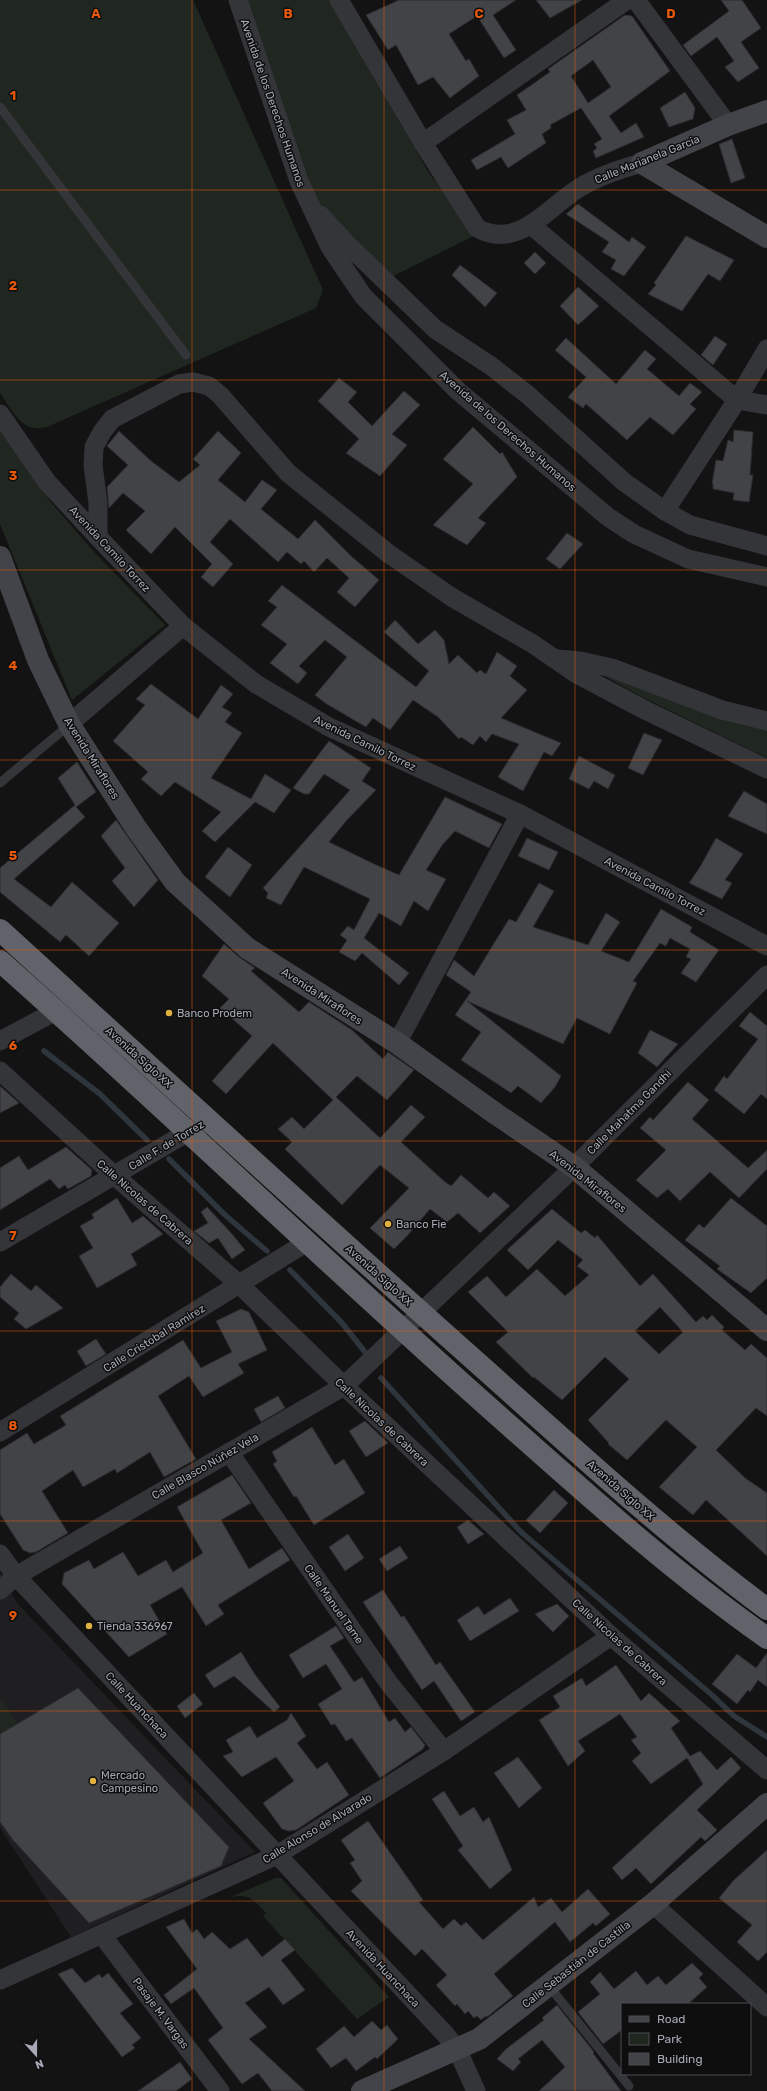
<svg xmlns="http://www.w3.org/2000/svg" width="767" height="2091" viewBox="0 0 767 2091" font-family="Rubik,sans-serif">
<rect width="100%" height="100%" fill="#131314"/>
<!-- built -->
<polygon fill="#1f1f21" points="0,1572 17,1603 255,1852 71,1937 0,1828 0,1734 17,1723 0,1699"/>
<!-- green -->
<g fill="#202721">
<path d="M 0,0 L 193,0 L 323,290 L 316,308 L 47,427 C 22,434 13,411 0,393 Z"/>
<polygon points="245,0 329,0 429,173 476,235 391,277 353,241 317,201 305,176"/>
<polygon points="0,430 49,500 95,553 165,625 72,700 0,524"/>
<polygon points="603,673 767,728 767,758 642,697 608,678"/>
<polygon points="0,1699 18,1723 0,1734"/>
<path d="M 275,1878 L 281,1878 L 389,1997 L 357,2019 L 263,1916 L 266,1913 C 253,1900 251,1893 231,1897 Z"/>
</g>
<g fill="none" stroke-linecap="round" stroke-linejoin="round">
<!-- stream -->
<g stroke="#2e353c" stroke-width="5.5">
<polyline points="44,1051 100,1094 147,1140"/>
<polyline points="169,1159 224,1214 267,1251"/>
<polyline points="290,1270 342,1323 365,1352"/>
<polyline points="381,1378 521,1532 712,1695 734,1716 767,1737"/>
</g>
</g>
<!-- building -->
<g fill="#424347" stroke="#2d2d30" fill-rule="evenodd">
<polygon points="399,0 516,0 493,15 516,50 504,58 477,16 449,34 466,61 469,59 479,76 450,98 433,77 418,85 396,45 388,50 366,15"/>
<polygon points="536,0 582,0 550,18"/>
<polygon points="721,0 742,0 761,28 741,42 759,68 738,82 725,67 734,61 717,37 691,56 683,45 729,11"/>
<path d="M 625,15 L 632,16 L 670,71 L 609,116 L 621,133 L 636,123 L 644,137 L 596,158 L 593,151 L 597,148 L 594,144 L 602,139 L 581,108 L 550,125 L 551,128 L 542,134 L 546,143 L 508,168 L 501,157 L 477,170 L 471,160 L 515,134 L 507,120 L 526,110 L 517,95 L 550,72 L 548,69 ZM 593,60 L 611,87 L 588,103 L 571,76 Z"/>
<polygon points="685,92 695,108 693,119 669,127 660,108"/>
<polygon points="732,139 745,178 731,183 719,144"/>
<polygon points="578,204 629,242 632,237 646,247 624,276 611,269 616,260 602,252 609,242 566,214"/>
<polygon points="686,236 734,260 720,281 708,274 682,311 648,294 656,285 654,283"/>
<polygon points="535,252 546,263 535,274 524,263"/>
<polygon points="460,265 497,293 485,307 452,275"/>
<polygon points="578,287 599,306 578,325 560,306"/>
<polygon points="715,336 727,344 713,365 701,355"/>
<polygon points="566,338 616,384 645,350 656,359 647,369 679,396 690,383 702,392 690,404 696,409 673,435 650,417 627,440 586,404 583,408 568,397 586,377 555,350"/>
<polygon points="339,378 357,392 348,402 372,426 404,391 420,405 392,434 407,445 380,476 346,453 359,439 318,401"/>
<polygon points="473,427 500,454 502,452 517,477 478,518 486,523 467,545 433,525 473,484 443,459"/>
<polygon points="734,430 753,432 750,475 753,475 749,502 733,500 734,493 713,489 713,484 712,484 716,460 723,461 728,440 733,442"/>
<polygon points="119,431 151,461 179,482 200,465 193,459 218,431 241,453 218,480 245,502 262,480 277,490 261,509 298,539 315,520 351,556 379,580 355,607 337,592 349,578 327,558 314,572 304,561 301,564 287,552 278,562 230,519 210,542 233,564 213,587 201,577 212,564 175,527 151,554 126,530 145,511 123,493 109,508 107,487 128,465 107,446"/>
<polygon points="567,533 583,544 560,569 546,559"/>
<polygon points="282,585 416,687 429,671 384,632 395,620 418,644 435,630 444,640 449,664 458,655 477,673 480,670 486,674 497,652 517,666 510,676 527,690 501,718 561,743 552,756 544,752 523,791 498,777 519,744 492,734 486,742 480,736 473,745 461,737 459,739 438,717 413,700 390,730 373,718 366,727 325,703 315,695 347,657 325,640 299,666 307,673 298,684 270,663 287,644 261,625 277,607 268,601"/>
<polygon points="151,684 198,719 221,685 233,694 222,707 232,713 225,722 242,733 211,778 251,799 265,774 291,790 274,813 255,802 215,842 202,831 221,812 175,782 161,796 141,779 148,772 113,741 145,705 136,699"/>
<polygon points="644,733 662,740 643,775 628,768"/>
<polygon points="329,741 371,768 362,781 376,790 346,821 329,842 374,864 399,875 445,797 502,824 489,848 455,831 443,844 426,870 446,879 428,911 414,901 401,926 379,913 364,938 409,973 399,985 362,953 355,961 339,952 347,940 340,935 348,926 354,930 370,899 304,867 281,905 266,898 268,893 263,888 350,790 324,774 309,794 304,794 293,788"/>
<polygon points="579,756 615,775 608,789 594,781 589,789 569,779"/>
<polygon points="77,762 96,792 76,807 85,817 14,879 51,907 72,882 119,923 89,956 66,935 60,942 0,892 0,868 75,805 58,778"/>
<polygon points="744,791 767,804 767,834 728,816"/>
<polygon points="116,820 158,880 134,907 112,881 125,868 101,836"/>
<polygon points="527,838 558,852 549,870 518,856"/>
<polygon points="716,838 743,854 725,880 732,883 722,899 689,883 700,867"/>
<polygon points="228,847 252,865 230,897 205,877"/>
<polygon points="539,883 554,891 533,927 588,945 606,913 620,922 601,951 629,962 661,909 692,927 690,932 719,950 696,982 681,973 691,959 686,957 690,949 670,938 666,946 660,943 633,981 637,983 610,1034 577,1018 563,1044 467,1001 561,1076 555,1087 541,1103 518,1086 511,1093 461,1060 481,1032 455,1015 471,992 446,975 454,960 474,976 509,919 516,922"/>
<polygon points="224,944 239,957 255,968 251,971 299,1012 309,1002 352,1030 383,1059 388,1052 414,1070 387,1100 357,1076 336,1097 380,1138 411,1105 425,1117 401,1142 445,1182 451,1186 461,1175 488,1198 494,1192 510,1206 480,1233 458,1213 447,1222 430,1209 407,1236 394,1249 370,1228 409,1188 380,1165 342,1205 285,1149 292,1142 278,1129 292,1117 304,1129 333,1100 273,1043 226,1094 212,1081 252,1036 220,1008 229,999 202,976"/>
<polygon points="750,1012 767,1026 767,1099 761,1094 744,1114 714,1090 724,1076 727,1079 758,1039 739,1026"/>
<polygon points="650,1030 678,1044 657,1067 638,1053"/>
<polygon points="688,1082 709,1100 692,1119 748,1168 767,1150 767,1169 739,1198 710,1172 680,1201 668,1189 657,1198 636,1180 666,1150 640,1128 650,1117 653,1120"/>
<polygon points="0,1086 19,1103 0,1113"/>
<polygon points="66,1147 92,1170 91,1176 68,1189 65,1185 59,1189 50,1179 0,1210 0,1168 19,1156 28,1170"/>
<polygon points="117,1198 132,1223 143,1216 163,1234 131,1254 137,1265 97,1288 79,1256 93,1248 80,1226 94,1218 92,1214"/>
<polygon points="731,1198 767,1226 767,1278 751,1293 717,1269 720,1266 685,1240 699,1224 704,1228"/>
<polygon points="207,1207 232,1234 245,1250 232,1259 218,1238 209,1243 194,1231 208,1223 201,1212"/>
<path d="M 552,1209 L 581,1233 L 585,1230 L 595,1238 L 597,1235 L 640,1286 L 653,1274 L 696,1322 L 703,1316 L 707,1320 L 712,1315 L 724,1327 L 722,1330 L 745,1350 L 751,1344 L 767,1358 L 767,1416 L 756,1408 L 716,1450 L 745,1478 L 767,1493 L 767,1556 L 706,1500 L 693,1515 L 659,1487 L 697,1447 L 666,1420 L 627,1460 L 608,1444 L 609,1443 L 588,1420 L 629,1379 L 605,1357 L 562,1400 L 534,1377 L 533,1378 L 496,1342 L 508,1332 L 468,1292 L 487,1276 L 506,1297 L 537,1269 L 565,1296 L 589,1275 L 577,1266 L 583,1260 L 558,1240 L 528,1270 L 507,1250 ZM 660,1307 L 683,1332 L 659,1354 L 635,1331 Z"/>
<polygon points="11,1274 31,1291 36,1285 63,1308 26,1329 14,1319 19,1313 0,1297 0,1287"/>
<polygon points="241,1309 249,1312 267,1350 238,1364 244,1373 203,1397 189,1376 158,1396 196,1459 164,1477 150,1452 117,1473 115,1469 83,1487 73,1470 42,1491 68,1533 36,1552 30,1553 23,1550 0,1514 0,1450 27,1433 34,1444 66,1425 60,1416 183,1340 201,1368 232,1352 216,1321"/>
<polygon points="96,1339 106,1354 86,1366 77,1351"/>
<polygon points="278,1396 285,1408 261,1422 254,1409"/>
<polygon points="365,1421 388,1443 366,1457 349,1431"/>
<polygon points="312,1427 335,1465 344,1459 365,1493 314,1525 296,1496 294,1497 273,1464 277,1461 272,1452"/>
<polygon points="232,1475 251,1503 221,1520 249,1569 282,1548 290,1560 218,1605 224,1614 206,1626 182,1587 150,1605 167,1634 129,1657 62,1584 64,1573 89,1560 94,1569 123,1552 138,1576 166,1560 173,1572 203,1553 177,1507"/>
<polygon points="554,1490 568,1503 540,1533 526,1520"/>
<polygon points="468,1520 484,1534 468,1544 457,1527"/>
<polygon points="348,1534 364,1558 345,1571 329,1547"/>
<polygon points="400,1546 408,1558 387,1571 379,1559"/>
<polygon points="383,1590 401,1617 404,1616 436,1665 440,1662 475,1712 461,1721 434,1681 422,1690 363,1602"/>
<polygon points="510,1598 519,1611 470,1641 457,1620 478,1606 484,1615"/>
<polygon points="557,1604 569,1616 553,1632 535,1614"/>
<polygon points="336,1626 344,1638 330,1646 354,1682 362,1677 389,1722 395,1718 405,1732 411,1727 425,1745 423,1749 380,1778 352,1738 346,1741 335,1724 331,1725 318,1704 342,1689 326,1664 303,1678 289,1655"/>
<polygon points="241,1652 256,1676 280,1707 274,1712 234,1676 214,1688 205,1675"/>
<polygon points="767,1653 767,1687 758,1680 750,1692 748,1690 737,1704 712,1684 737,1654 756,1668"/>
<polygon points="616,1665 641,1701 649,1693 680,1721 671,1728 690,1756 700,1751 717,1770 731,1757 741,1768 697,1810 717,1830 705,1841 701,1837 651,1884 636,1868 622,1880 612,1868 703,1784 687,1758 651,1784 632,1761 641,1753 631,1740 637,1737 620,1714 578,1741 585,1751 568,1766 539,1720 560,1707 553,1696 582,1678 586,1686"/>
<polygon points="78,1688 229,1847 221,1866 89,1923 13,1840 0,1822 0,1734"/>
<polygon points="194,1693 203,1704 185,1718 177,1706"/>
<polygon points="291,1713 306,1736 297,1743 317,1769 327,1762 349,1795 296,1830 289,1831 282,1829 263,1803 294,1781 276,1757 242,1777 223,1756 233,1752 226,1740 250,1726 257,1738 287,1720"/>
<polygon points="518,1757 542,1788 519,1808 494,1773"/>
<polygon points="444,1791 460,1816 474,1807 483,1822 489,1817 512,1870 490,1889 458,1850 463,1846 432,1799"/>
<polygon points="368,1821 423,1900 419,1902 443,1929 454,1919 461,1926 466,1922 483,1940 534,1897 538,1907 551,1898 562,1912 588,1889 610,1914 596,1926 593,1923 570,1942 555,1922 494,1974 513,1996 487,2017 486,2016 481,2020 477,2016 474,2018 468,2011 465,2014 457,2004 455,2006 436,1985 447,1975 422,1949 415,1956 351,1891 362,1881 350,1863 355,1860 341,1840"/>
<polygon points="767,1850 767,1952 758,1961 737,1942 752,1925 719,1898 733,1881"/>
<polygon points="184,1919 192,1933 197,1929 204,1939 212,1932 230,1949 247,1938 262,1957 285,1939 295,1950 281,1960 305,1990 283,2005 269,1987 245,2003 267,2027 249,2039 305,2091 272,2091 258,2073 242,2084 208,2040 223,2028 194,1988 171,2004 164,1995 197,1969 166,1927"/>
<polygon points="692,1963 703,1974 699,1978 707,1987 688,2004 622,2004 622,2030 603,2044 578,2012 600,1994 590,1982 600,1972 614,1989 636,1971 647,1985 658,1976 666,1985"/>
<polygon points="72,1968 85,1983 99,1974 102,1978 108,1973 133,2004 120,2013 141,2038 132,2045 135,2048 122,2057 58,1974"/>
<polygon points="557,2005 594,2052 593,2053 621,2091 539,2091 565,2067 542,2040 518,2059 521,2062 513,2071 497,2059 506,2049 544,2020 542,2018"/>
<polygon points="372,2021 381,2030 387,2025 398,2039 377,2059 375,2057 356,2071 346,2058 331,2068 316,2049 344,2026 354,2037"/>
<polygon points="180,2062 192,2079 176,2091 138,2091"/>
</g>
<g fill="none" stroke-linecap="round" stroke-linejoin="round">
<!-- lane -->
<g stroke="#343539" stroke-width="9">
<polyline points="0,107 186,355"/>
<polyline points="0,783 69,725"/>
<polyline points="549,1986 629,2086"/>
</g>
<!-- street -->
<g stroke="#343539" stroke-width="19">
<polyline points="238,0 299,181 330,247 363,296 458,391 608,517 634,534 688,559 767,577"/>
<path d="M 339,0 L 423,143 L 477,228 C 518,251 548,207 579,188 C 598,176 620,169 642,163"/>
<polyline points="636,0 728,125"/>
<polyline points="423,143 627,0"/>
<polyline points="320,215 348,245 435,329 491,366 528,395 624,482 665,511 690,525 767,546"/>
<polyline points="531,225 737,400 767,405"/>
<polyline points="0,414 47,482 98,537 183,626 256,684 329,727 520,814 767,946"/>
<polyline points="665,511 737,400 767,349"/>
<polyline points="98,537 98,503 93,465 94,447 102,432 112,419 179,384 193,382 209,386 220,395 288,473 389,554 453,598 533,644 575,673 645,710 767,769"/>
<polyline points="558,659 580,661 612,668 722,710 767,721"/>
<polyline points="69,724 183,626"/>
<polyline points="0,1041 56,1011"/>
<polyline points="397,1043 520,814"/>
<polyline points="0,1071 115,1176 240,1285 344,1386 611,1636 767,1770"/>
<polyline points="0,1242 200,1125"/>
<polyline points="0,1432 307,1242"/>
<polyline points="229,1452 388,1682 444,1751"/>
<polyline points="0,1554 16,1576 445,2034 457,2049 476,2091"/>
<polyline points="0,1590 16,1576 344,1386 574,1167 767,975"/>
<polyline points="653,1904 767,2007"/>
<polyline points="102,1935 220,2091"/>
<polyline points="0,1980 277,1855 444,1751 611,1636"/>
</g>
<!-- secondary -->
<g stroke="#434449" stroke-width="22">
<polyline points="642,163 767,237"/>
<polyline points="642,163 728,125 767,111"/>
<polyline points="0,557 38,660 69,724 136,828 175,882 247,948 397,1043 496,1114 574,1167 767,1330"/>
<polyline points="362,2091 479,2039 653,1904 767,1804"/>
</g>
<!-- highway -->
<g stroke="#61636a" stroke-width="22">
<path d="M 0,930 C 160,1076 319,1222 481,1366 C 574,1449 666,1534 767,1609"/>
<path d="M 0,961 C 167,1109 327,1264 494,1412 C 582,1490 670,1570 767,1638"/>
</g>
</g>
<!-- grid -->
<path fill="none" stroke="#e8590c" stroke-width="1" stroke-opacity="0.55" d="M 192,0 L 192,2091M 384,0 L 384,2091M 575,0 L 575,2091M 0,190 L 767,190M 0,380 L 767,380M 0,570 L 767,570M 0,760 L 767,760M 0,950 L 767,950M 0,1141 L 767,1141M 0,1331 L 767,1331M 0,1521 L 767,1521M 0,1711 L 767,1711M 0,1901 L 767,1901"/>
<!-- markers -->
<g fill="#e0b13f" stroke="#0e0e0f" stroke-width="1.5">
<circle cx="169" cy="1013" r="4"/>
<circle cx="388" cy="1224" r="4"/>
<circle cx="89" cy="1626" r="4"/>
<circle cx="93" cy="1781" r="4"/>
</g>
<g text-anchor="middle" stroke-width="3" stroke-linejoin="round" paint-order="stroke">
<!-- street labels -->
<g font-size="11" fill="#a6a9b4" stroke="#0e0e0f">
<text transform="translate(273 103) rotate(71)" y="4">Avenida de los Derechos Humanos</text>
<text transform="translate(647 159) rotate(-22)" y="4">Calle Marianela Garcia</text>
<text transform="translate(508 431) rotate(41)" y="4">Avenida de los Derechos Humanos</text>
<text transform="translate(110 549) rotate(47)" y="4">Avenida Camilo Torrez</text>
<text transform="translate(365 743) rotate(26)" y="4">Avenida Camilo Torrez</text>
<text transform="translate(92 758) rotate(58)" y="4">Avenida Miraflores</text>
<text transform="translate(655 886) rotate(28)" y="4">Avenida Camilo Torrez</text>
<text transform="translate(322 996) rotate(33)" y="4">Avenida Miraflores</text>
<text transform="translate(139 1057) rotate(42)" y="4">Avenida Siglo XX</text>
<text transform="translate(629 1112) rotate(-45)" y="4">Calle Mahatma Gandhi</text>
<text transform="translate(166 1145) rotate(-31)" y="4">Calle F. de Torrez</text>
<text transform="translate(588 1181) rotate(38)" y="4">Avenida Miraflores</text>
<text transform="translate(145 1202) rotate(41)" y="4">Calle Nicolas de Cabrera</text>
<text transform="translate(379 1275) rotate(42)" y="4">Avenida Siglo XX</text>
<text transform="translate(154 1338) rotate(-32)" y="4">Calle Cristobal Ramirez</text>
<text transform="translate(382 1422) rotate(43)" y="4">Calle Nicolas de Cabrera</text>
<text transform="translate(205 1466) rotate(-30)" y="4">Calle Blasco Núñez Vela</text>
<text transform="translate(621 1490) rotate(41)" y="4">Avenida Siglo XX</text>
<text transform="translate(334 1604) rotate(55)" y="4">Calle Manuel Tame</text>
<text transform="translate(620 1642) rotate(42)" y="4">Calle Nicolas de Cabrera</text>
<text transform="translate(137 1705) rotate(47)" y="4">Calle Huanchaca</text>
<text transform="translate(317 1828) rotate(-31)" y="4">Calle Alonso de Alvarado</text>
<text transform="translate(576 1964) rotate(-38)" y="4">Calle Sebastián de Castilla</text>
<text transform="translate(383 1968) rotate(47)" y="4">Avenida Huanchaca</text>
<text transform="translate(161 2013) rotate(53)" y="4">Pasaje M. Vargas</text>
</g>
<!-- poi labels -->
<g font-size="11" fill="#a6a9b4" stroke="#0e0e0f" text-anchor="start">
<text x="177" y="1017">Banco Prodem</text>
<text x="396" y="1228">Banco Fie</text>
<text x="97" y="1630">Tienda 336967</text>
<text x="101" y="1779">Mercado<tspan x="101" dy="13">Campesino</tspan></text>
</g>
</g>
<g font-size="13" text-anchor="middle" font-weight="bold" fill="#e8590c" stroke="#0e0e0f" stroke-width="3" stroke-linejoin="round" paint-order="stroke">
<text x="96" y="18">A</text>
<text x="288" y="18">B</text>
<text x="479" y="18">C</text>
<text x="671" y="18">D</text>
<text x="13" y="100">1</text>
<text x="13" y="290">2</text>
<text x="13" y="480">3</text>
<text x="13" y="670">4</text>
<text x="13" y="860">5</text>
<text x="13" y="1050">6</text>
<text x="13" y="1240">7</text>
<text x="13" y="1430">8</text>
<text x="13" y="1620">9</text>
</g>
<!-- legend -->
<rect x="621" y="2003" width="130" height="72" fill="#0e0e0f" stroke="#4b4c51"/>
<rect x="629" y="2016" width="20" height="6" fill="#434449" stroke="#4b4c51"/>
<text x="657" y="2023" font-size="12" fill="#a6a9b4">Road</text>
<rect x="629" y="2033" width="20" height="12" fill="#202721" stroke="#4b4c51"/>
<text x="657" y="2043" font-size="12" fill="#a6a9b4">Park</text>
<rect x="629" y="2053" width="20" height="12" fill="#424347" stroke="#4b4c51"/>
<text x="657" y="2063" font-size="12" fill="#a6a9b4">Building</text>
<!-- north arrow -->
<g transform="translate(36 2055) rotate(159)" stroke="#0e0e0f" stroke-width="3" paint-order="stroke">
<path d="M0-3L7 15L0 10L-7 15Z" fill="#a6a9b4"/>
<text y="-6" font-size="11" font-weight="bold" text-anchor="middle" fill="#a6a9b4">N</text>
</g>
</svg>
